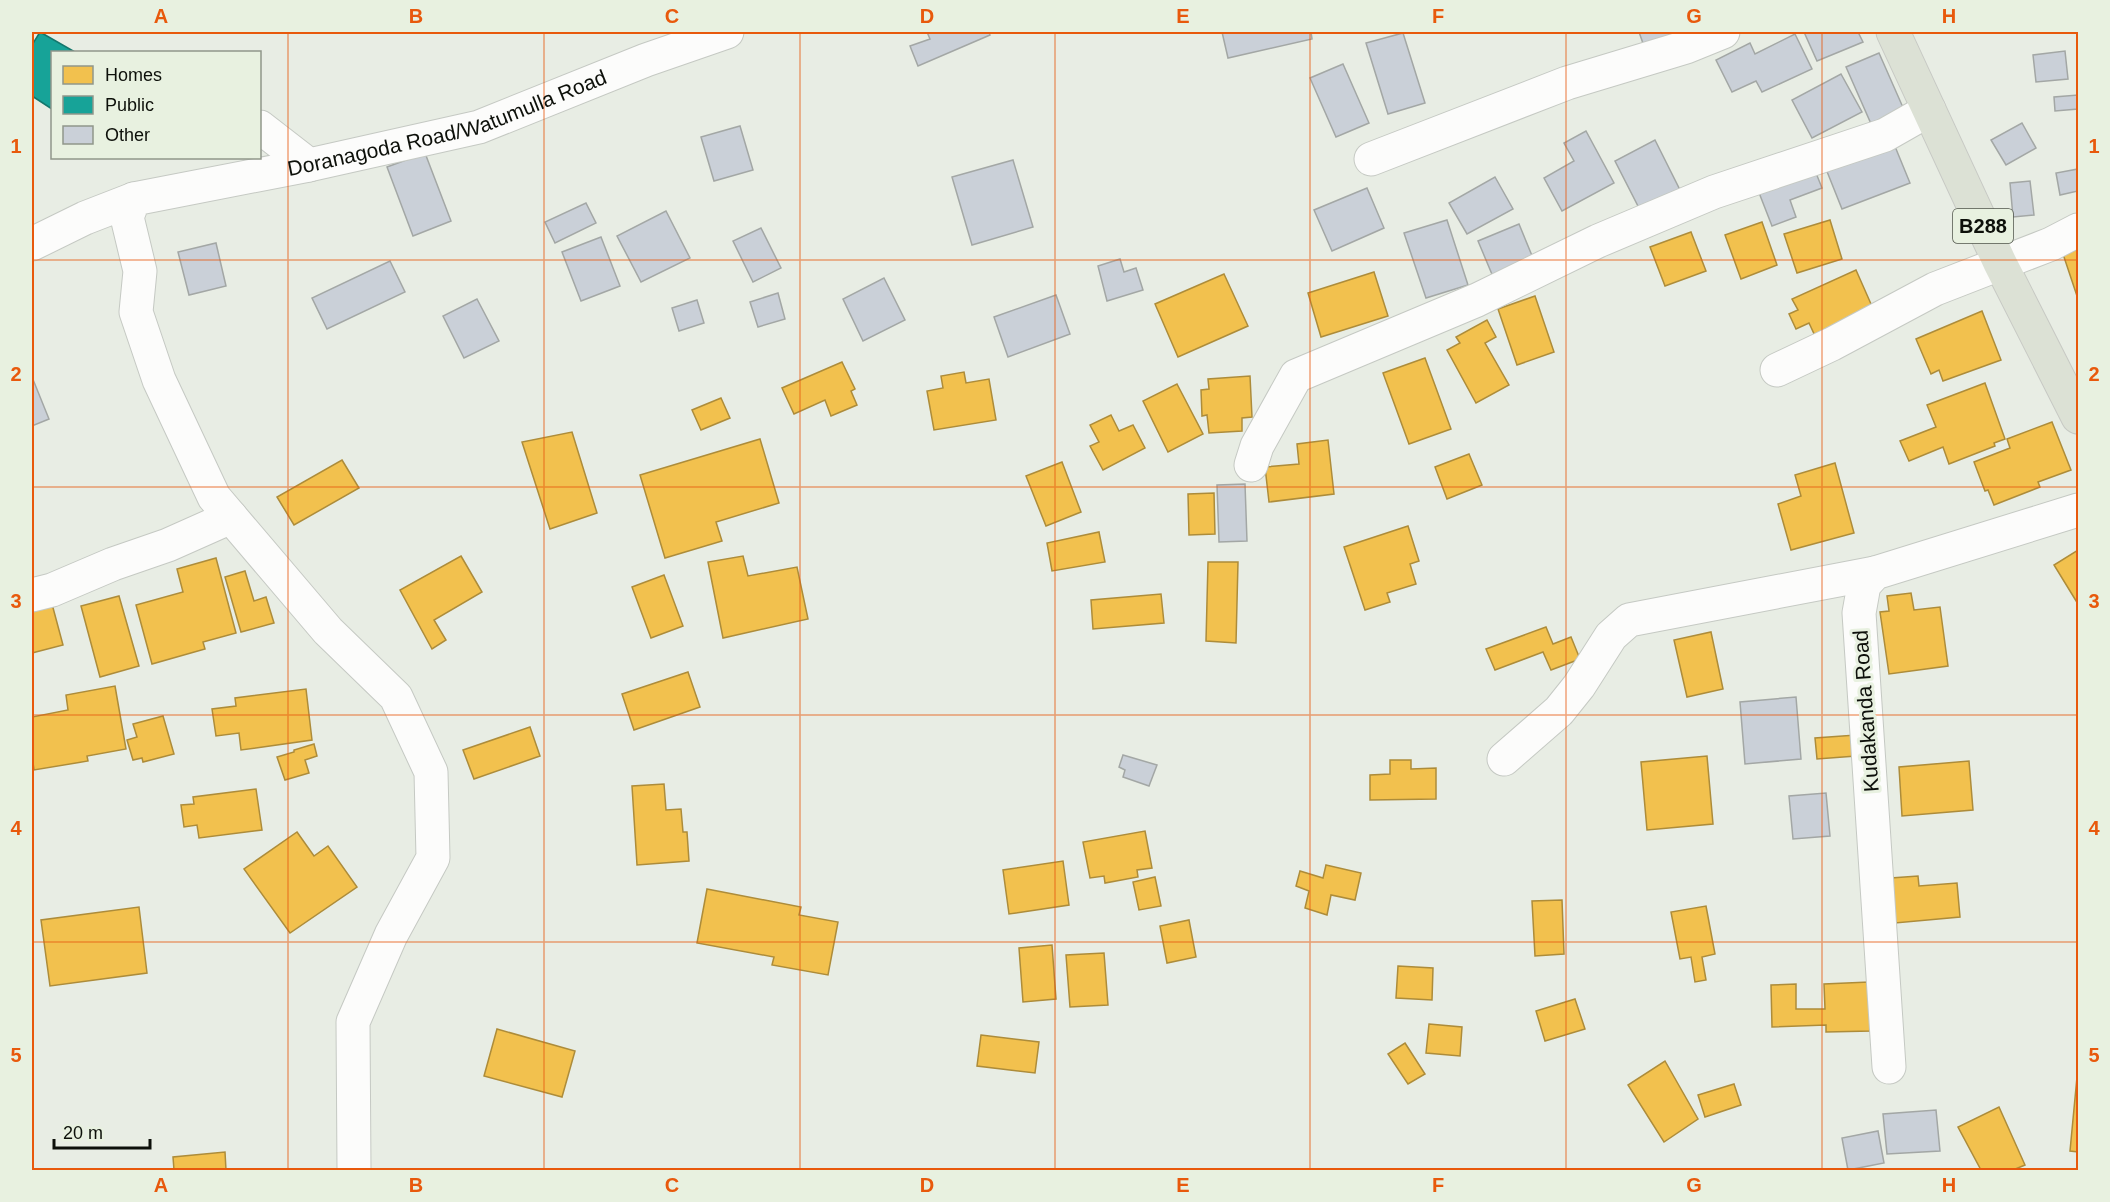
<svg xmlns="http://www.w3.org/2000/svg" width="2110" height="1202" viewBox="0 0 2110 1202" font-family="Helvetica,sans-serif">
<rect width="100%" height="100%" fill="#e8ede4"/>
<!-- homes -->
<g fill="#f2c14e" stroke="#ad8c3a" stroke-width="1.5">
<polygon points="1830,220 1842,259 1797,273 1784,234"/>
<polygon points="1762,222 1777,265 1741,279 1725,235"/>
<polygon points="1691,232 1706,271 1665,286 1650,247"/>
<polygon points="2078,249 2078,299 2063,254"/>
<polygon points="1856,270 1875,313 1816,338 1809,323 1796,329 1789,314 1798,310 1792,299"/>
<polygon points="1374,272 1388,316 1321,337 1308,293"/>
<polygon points="1224,274 1248,326 1178,357 1155,304"/>
<polygon points="1535,296 1554,352 1517,365 1498,309"/>
<polygon points="1982,311 2001,360 1943,381 1939,370 1931,374 1916,339"/>
<polygon points="1487,320 1496,337 1485,343 1509,385 1476,403 1447,350 1460,343 1456,337"/>
<polygon points="1425,358 1451,429 1409,444 1383,373"/>
<polygon points="842,362 855,389 851,391 857,405 831,416 825,400 794,414 782,388"/>
<polygon points="964,372 966,383 989,379 996,420 934,430 927,391 943,388 941,376"/>
<polygon points="1250,376 1252,417 1242,418 1242,431 1209,433 1207,415 1202,416 1201,390 1209,389 1208,379"/>
<polygon points="1985,383 2005,439 1994,443 1995,446 1949,464 1943,447 1909,461 1900,441 1936,427 1927,405"/>
<polygon points="1177,384 1203,434 1168,452 1143,401"/>
<polygon points="721,398 730,418 701,430 692,410"/>
<polygon points="1111,415 1119,431 1133,425 1145,448 1103,470 1090,446 1099,442 1090,425"/>
<polygon points="2052,422 2071,470 2038,482 2040,487 1994,505 1988,490 1985,491 1974,462 2010,448 2007,439"/>
<polygon points="572,432 597,513 550,529 522,442"/>
<polygon points="760,439 779,503 716,522 722,541 665,558 640,475"/>
<polygon points="1328,440 1334,494 1269,502 1265,467 1299,464 1297,444"/>
<polygon points="1469,454 1482,485 1447,499 1435,467"/>
<polygon points="342,460 359,488 294,525 277,497"/>
<polygon points="1062,462 1081,512 1046,526 1026,476"/>
<polygon points="1835,463 1854,533 1791,550 1778,504 1801,496 1795,475"/>
<polygon points="1214,493 1215,534 1189,535 1188,494"/>
<polygon points="1408,526 1419,561 1410,564 1416,584 1387,593 1390,602 1365,610 1344,547"/>
<polygon points="1099,532 1105,562 1052,571 1047,543"/>
<polygon points="2078,550 2078,604 2054,565"/>
<polygon points="461,556 482,592 434,620 446,640 432,649 400,590"/>
<polygon points="743,556 748,576 797,567 808,619 723,638 708,562"/>
<polygon points="216,558 236,633 203,642 205,649 152,664 136,605 183,592 177,569"/>
<polygon points="1208,562 1238,562 1236,643 1206,641"/>
<polygon points="245,571 254,601 266,597 274,623 241,632 225,577"/>
<polygon points="664,575 683,626 651,638 632,587"/>
<polygon points="1911,593 1914,610 1940,607 1948,666 1889,674 1880,612 1889,611 1887,596"/>
<polygon points="1161,594 1164,623 1093,629 1091,600"/>
<polygon points="119,596 139,666 100,677 81,606"/>
<polygon points="52,604 63,645 32,653 32,610"/>
<polygon points="1546,627 1553,644 1571,637 1580,659 1551,670 1543,652 1495,670 1486,649"/>
<polygon points="1711,632 1723,689 1687,697 1674,640"/>
<polygon points="688,672 700,707 634,730 622,694"/>
<polygon points="115,686 126,749 87,756 88,761 34,770 32,755 32,717 68,710 66,695"/>
<polygon points="306,689 312,740 241,750 239,733 216,736 212,709 236,706 235,698"/>
<polygon points="163,716 174,754 143,762 142,758 133,760 127,740 137,737 133,724"/>
<polygon points="530,727 540,756 474,779 463,750"/>
<polygon points="1856,735 1856,756 1817,759 1815,738"/>
<polygon points="314,744 317,756 305,760 309,773 285,780 277,757 294,752 294,750"/>
<polygon points="1707,756 1713,824 1647,830 1641,762"/>
<polygon points="1390,760 1411,760 1411,769 1436,768 1436,799 1370,800 1370,775 1390,774"/>
<polygon points="1969,761 1973,810 1902,816 1899,767"/>
<polygon points="664,784 666,810 681,809 683,832 687,832 689,861 637,865 632,786"/>
<polygon points="256,789 262,830 199,838 197,825 184,827 181,805 194,804 193,797"/>
<polygon points="1145,831 1152,868 1137,870 1138,877 1105,883 1104,876 1090,878 1083,842"/>
<polygon points="297,832 314,856 328,846 357,887 290,933 244,869"/>
<polygon points="1063,861 1069,905 1009,914 1003,870"/>
<polygon points="1326,865 1361,873 1355,900 1331,895 1327,915 1305,908 1309,891 1296,886 1300,871 1323,878"/>
<polygon points="1918,876 1919,886 1957,883 1960,917 1895,923 1891,878"/>
<polygon points="1155,877 1161,906 1139,910 1133,882"/>
<polygon points="707,889 801,907 799,915 838,922 828,975 772,965 774,957 697,943"/>
<polygon points="1562,900 1564,954 1535,956 1532,901"/>
<polygon points="1706,906 1715,954 1702,957 1706,980 1695,982 1691,957 1680,959 1671,912"/>
<polygon points="139,907 147,973 50,986 41,920"/>
<polygon points="1189,920 1196,957 1167,963 1160,926"/>
<polygon points="1052,945 1056,999 1023,1002 1019,948"/>
<polygon points="1104,953 1108,1005 1070,1007 1066,955"/>
<polygon points="1398,966 1433,968 1432,1000 1396,998"/>
<polygon points="1869,982 1871,1031 1826,1032 1826,1025 1772,1027 1771,985 1796,984 1796,1009 1825,1009 1824,984"/>
<polygon points="1575,999 1585,1029 1545,1041 1536,1011"/>
<polygon points="1429,1024 1462,1027 1460,1056 1426,1053"/>
<polygon points="497,1029 575,1051 562,1097 484,1076"/>
<polygon points="981,1035 1039,1042 1035,1073 977,1066"/>
<polygon points="1405,1043 1425,1074 1408,1084 1388,1054"/>
<polygon points="1665,1061 1698,1119 1664,1142 1628,1085"/>
<polygon points="2077,1077 2078,1077 2078,1152 2070,1151"/>
<polygon points="1734,1084 1741,1105 1705,1117 1698,1095"/>
<polygon points="1999,1107 2025,1165 2013,1170 1981,1170 1958,1127"/>
<polygon points="225,1152 226,1170 174,1170 173,1157"/>
</g>
<!-- public -->
<polygon fill="#17a398" stroke="#14776d" stroke-width="1.5" points="40,32 75,52 52,52 52,109 32,96 32,45"/>
<!-- building -->
<g fill="#cad0d8" stroke="#a3a7a5" stroke-width="1.5">
<polygon points="927,32 989,32 990,35 918,66 910,46 930,39"/>
<polygon points="1222,32 1311,32 1312,39 1228,58"/>
<polygon points="1639,32 1697,32 1645,49"/>
<polygon points="1804,32 1858,32 1863,42 1817,61"/>
<polygon points="1403,33 1425,103 1388,114 1366,43"/>
<polygon points="1795,34 1812,69 1762,92 1756,81 1732,92 1716,60 1750,43 1755,54"/>
<polygon points="2065,51 2068,79 2036,82 2033,55"/>
<polygon points="1879,53 1905,112 1872,126 1846,67"/>
<polygon points="1343,64 1369,123 1336,137 1310,78"/>
<polygon points="1841,74 1862,112 1812,138 1792,100"/>
<polygon points="2078,95 2078,109 2055,111 2054,97"/>
<polygon points="2022,123 2036,148 2006,165 1991,140"/>
<polygon points="740,126 753,170 714,181 701,137"/>
<polygon points="1586,131 1614,183 1562,211 1544,178 1574,161 1564,143"/>
<polygon points="1655,140 1680,190 1640,210 1615,161"/>
<polygon points="1894,144 1910,183 1842,209 1826,169"/>
<polygon points="425,153 451,221 413,236 387,167"/>
<polygon points="1013,160 1033,227 972,245 952,177"/>
<polygon points="1814,168 1822,188 1790,200 1796,217 1772,226 1756,185"/>
<polygon points="2078,169 2078,191 2060,195 2056,173"/>
<polygon points="1495,177 1513,209 1467,234 1449,203"/>
<polygon points="2030,181 2034,215 2013,217 2010,183"/>
<polygon points="1367,188 1384,228 1332,251 1314,210"/>
<polygon points="586,203 596,223 555,243 545,222"/>
<polygon points="666,211 690,258 641,282 617,236"/>
<polygon points="1447,220 1468,285 1426,298 1404,233"/>
<polygon points="1519,224 1535,263 1494,279 1478,241"/>
<polygon points="761,228 781,268 753,282 733,241"/>
<polygon points="601,237 620,286 581,301 562,252"/>
<polygon points="216,243 226,286 189,295 178,252"/>
<polygon points="1120,259 1124,272 1136,268 1143,290 1107,301 1098,266"/>
<polygon points="390,261 405,292 327,329 312,298"/>
<polygon points="884,278 905,320 863,341 843,299"/>
<polygon points="778,293 785,319 758,327 750,302"/>
<polygon points="1056,295 1070,334 1008,357 994,317"/>
<polygon points="477,299 499,341 464,358 443,316"/>
<polygon points="697,300 704,323 679,331 672,308"/>
<polygon points="32,377 49,419 32,426"/>
<polygon points="1245,484 1247,541 1219,542 1217,485"/>
<polygon points="1796,697 1801,759 1745,764 1740,702"/>
<polygon points="1123,755 1157,765 1149,786 1123,777 1125,770 1119,767"/>
<polygon points="1826,793 1830,836 1793,839 1789,796"/>
<polygon points="1936,1110 1940,1151 1887,1154 1883,1114"/>
<polygon points="1878,1131 1884,1163 1848,1170 1842,1138"/>
</g>
<g fill="none" stroke-linecap="round" stroke-linejoin="round">
<defs>
<g id="minor">
<polyline points="260,127 309,165"/>
<polyline points="1371,159 1567,83 1686,47 1723,32"/>
<polyline points="32,244 85,218 134,199"/>
<polyline points="1777,370 1832,344 1935,289 2051,244 2078,230"/>
<polyline points="1251,465 1257,446 1296,376 1477,300 1598,241 1714,192 1885,135 1929,110"/>
<polyline points="32,595 52,590 113,564 168,545 231,517"/>
<polyline points="1504,759 1559,711 1579,686 1611,636 1629,620 1875,573"/>
<polyline points="1889,1067 1859,613 1864,585 1875,573 2078,510"/>
<path id="s1" d="M 354,1170 L 353,1022 L 391,935 L 433,858 L 431,772 L 396,697 L 328,631 L 214,497 L 159,380 L 136,312 L 140,271 L 127,217 L 134,199 L 309,165 L 479,127 L 646,60 L 727,32"/>
</g>
<polyline id="major" points="1893,32 2000,263 2078,417"/>
</defs>
<!-- minor casing -->
<use href="#minor" stroke="#c5c9c3" stroke-width="35"/>
<!-- major casing -->
<use href="#major" stroke="#c7c9c4" stroke-width="35"/>
<!-- minor -->
<use href="#minor" stroke="#fcfcfb" stroke-width="33"/>
<!-- major -->
<use href="#major" stroke="#dce1d5" stroke-width="33"/>
</g>
<!-- grid -->
<path fill="none" stroke="#e8590c" stroke-width="1.5" stroke-opacity="0.55" d="M 288,32 L 288,1170M 544,32 L 544,1170M 800,32 L 800,1170M 1055,32 L 1055,1170M 1310,32 L 1310,1170M 1566,32 L 1566,1170M 1822,32 L 1822,1170M 32,260 L 2078,260M 32,487 L 2078,487M 32,715 L 2078,715M 32,942 L 2078,942"/>
<g text-anchor="middle" stroke-width="6" stroke-linejoin="round" paint-order="stroke">
<!-- shield labels -->
<rect fill="#e8f1e0" stroke="#4f544a" stroke-width="1.5" x="1953" y="209" width="60" height="34" rx="4.5"/>
<g font-size="20" font-weight="bold" fill="#0d100a">
<text x="1983" y="233">B288</text>
</g>
<!-- street labels -->
<g font-size="21" fill="#0d100a" stroke="#e8f1e0">
<text dy="7" stroke="none"><textPath href="#s1" startOffset="1410">Doranagoda Road/Watumulla Road</textPath></text>
<text transform="translate(1866 711) rotate(-94)" y="7">Kudakanda Road</text>
</g>
</g>
<!-- border -->
<rect width="2110" height="1202" fill="none" stroke="#e8f1e0" stroke-width="66"/>
<!-- legend -->
<rect x="51" y="51" width="210" height="108" fill="#e8f1e0" stroke="#90978a" stroke-width="1.5"/>
<rect x="63" y="66" width="30" height="18" fill="#f2c14e" stroke="#90978a" stroke-width="1.5"/>
<text x="105" y="81" font-size="18" fill="#0d100a">Homes</text>
<rect x="63" y="96" width="30" height="18" fill="#17a398" stroke="#90978a" stroke-width="1.5"/>
<text x="105" y="111" font-size="18" fill="#0d100a">Public</text>
<rect x="63" y="126" width="30" height="18" fill="#cad0d8" stroke="#90978a" stroke-width="1.5"/>
<text x="105" y="141" font-size="18" fill="#0d100a">Other</text>
<!-- scale -->
<path d="M54 1139v9h96v-9" fill="none" stroke="#0d100a" stroke-width="3"/>
<text x="63" y="1139" font-size="18" fill="#0d100a" stroke="#e8f1e0" stroke-width="4.5" paint-order="stroke">20 m</text>
<rect x="33" y="33" width="2044" height="1136" fill="none" stroke="#e8590c" stroke-width="2"/>
<g font-size="20" text-anchor="middle" font-weight="bold" fill="#e8590c">
<text x="161" y="23">A</text>
<text x="416" y="23">B</text>
<text x="672" y="23">C</text>
<text x="927" y="23">D</text>
<text x="1183" y="23">E</text>
<text x="1438" y="23">F</text>
<text x="1694" y="23">G</text>
<text x="1949" y="23">H</text>
<text x="16" y="153">1</text>
<text x="2094" y="153">1</text>
<text x="16" y="381">2</text>
<text x="2094" y="381">2</text>
<text x="16" y="608">3</text>
<text x="2094" y="608">3</text>
<text x="16" y="835">4</text>
<text x="2094" y="835">4</text>
<text x="16" y="1062">5</text>
<text x="2094" y="1062">5</text>
<text x="161" y="1192">A</text>
<text x="416" y="1192">B</text>
<text x="672" y="1192">C</text>
<text x="927" y="1192">D</text>
<text x="1183" y="1192">E</text>
<text x="1438" y="1192">F</text>
<text x="1694" y="1192">G</text>
<text x="1949" y="1192">H</text>
</g>
</svg>
